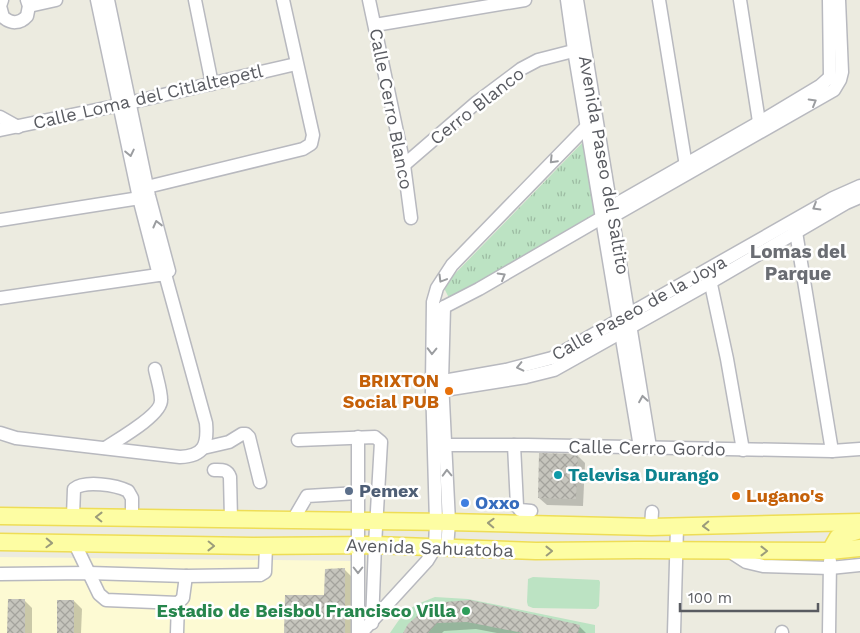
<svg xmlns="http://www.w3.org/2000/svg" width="860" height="633" viewBox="0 0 860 633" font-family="'Work Sans',sans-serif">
<defs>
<pattern id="grass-tufts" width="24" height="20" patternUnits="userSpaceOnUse" patternTransform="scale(1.25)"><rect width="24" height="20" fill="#bce3c3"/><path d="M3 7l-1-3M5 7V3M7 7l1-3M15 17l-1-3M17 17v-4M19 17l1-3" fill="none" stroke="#9cbba2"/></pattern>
<pattern id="building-cross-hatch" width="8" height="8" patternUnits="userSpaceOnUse" patternTransform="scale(1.25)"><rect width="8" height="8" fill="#c6c5bd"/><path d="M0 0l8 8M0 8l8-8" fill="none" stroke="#a4a39d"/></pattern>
</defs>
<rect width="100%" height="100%" fill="#ecebe0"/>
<!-- commercial -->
<polygon fill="#fdfad3" points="0,557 356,561 353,633 0,633"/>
<!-- grass -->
<polygon fill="url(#grass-tufts)" points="586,139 599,213 450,300 443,286"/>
<!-- pitch -->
<g fill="#bce3c3">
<polygon points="533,577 599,580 600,582 599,606 596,609 533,608 528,606 527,602 528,579"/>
<path d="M 435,597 L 468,599 L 595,625 L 595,633 L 390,633 C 406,609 409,607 435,597 Z"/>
</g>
<!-- shadow -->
<g fill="#0003">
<polygon points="577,455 585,463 583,506 547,505 539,498"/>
<polygon points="345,570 352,577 352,633 285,633 325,597"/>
<polygon points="25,601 32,608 32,633 8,633"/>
<polygon points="74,601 82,609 81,633 58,633"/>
<polygon points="432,604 579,626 586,633 497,633 476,629 444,631 442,633 404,633"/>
</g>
<!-- building -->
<g fill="url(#building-cross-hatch)">
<polygon points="539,453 578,454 576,499 538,498"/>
<polygon points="345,568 345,633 284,633 285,595 324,595 325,569"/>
<polygon points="8,599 25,599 25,633 7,633"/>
<rect x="57" y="600" width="17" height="33"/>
<polygon points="470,600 580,625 578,633 523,633 467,622 437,623 428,633 403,633 408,624 432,603"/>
</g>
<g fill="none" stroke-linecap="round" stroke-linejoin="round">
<defs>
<g id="minor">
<path d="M 2,0 L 0,6 L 3,17 C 11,24 20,24 27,16 L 29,6 L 27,0"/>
<polyline points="97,0 139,198 159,275"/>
<polyline points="195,0 212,84"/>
<polyline points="369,0 404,165 411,218"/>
<polyline points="567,0 574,50 640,447"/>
<polyline points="577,0 650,447"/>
<polyline points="659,0 687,172"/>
<polyline points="740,0 760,128"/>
<polyline points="829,0 830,77"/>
<polyline points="29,6 56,0"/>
<polyline points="375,25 525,0"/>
<polyline points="0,117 18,127"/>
<polyline points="0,130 120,105 296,64"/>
<polyline points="404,165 477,102 521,69 538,60 581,49"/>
<polyline points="147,187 303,149 311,144 313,135 283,0"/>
<polyline points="604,211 758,123 820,86 830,77"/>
<polyline points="608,219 834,90 840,80 842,72 839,0"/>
<polyline points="0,220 146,197"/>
<polyline points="795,226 832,451"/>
<polyline points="709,275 727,359 743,450"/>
<polyline points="0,298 165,274 169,271 149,196 108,0"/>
<polyline points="444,307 442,381 449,522 447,548"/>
<polyline points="444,307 479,289 603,217"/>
<polyline points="432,383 506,370 552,358 833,198 860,186"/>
<polyline points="432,392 526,377 554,370 711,282 846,203 860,197"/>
<path d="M 0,433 L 16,438 L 180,457 C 204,456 208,445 206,423 L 165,274"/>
<polyline points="298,440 375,437 381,442 375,545 372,623"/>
<polyline points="435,445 528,445 832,451 860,449"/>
<polyline points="514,445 517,506 520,510 531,511"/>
<path d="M 105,448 C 117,440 162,415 161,400 C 161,390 157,379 155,369"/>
<polyline points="203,448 229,442 242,434 246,434 249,437 260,482"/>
<path d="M 214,470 C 222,470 227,469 230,477 L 231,519"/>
<path d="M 73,516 L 74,489 C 85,480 116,485 128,491 L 132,498 L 132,517"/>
<polyline points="293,520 307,496 358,493"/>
<polyline points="651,527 652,512"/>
<polyline points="75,544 99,594 106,600 178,603"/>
<polyline points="729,551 746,562 763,566 830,568 860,565"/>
<polyline points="0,574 89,573 186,576 260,575 265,572 266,546"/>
<polyline points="177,633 178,603 183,598 186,576"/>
<polyline points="358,633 358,437"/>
<polyline points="361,633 427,561 435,548 436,522 432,383 433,302 437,288 452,265 595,118"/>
<polyline points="674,633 677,527"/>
<polyline points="782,633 782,632"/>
<polyline points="829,633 830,561"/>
</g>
<g id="major">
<polyline points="0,516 449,522 651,527 860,522"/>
<polyline points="0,542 253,546 375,545 536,551 637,550 830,551 860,548"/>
<polyline points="830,551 838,537 860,530"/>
</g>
</defs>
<!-- minor casing -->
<use href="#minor" stroke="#b8b9bf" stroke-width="15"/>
<!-- major casing -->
<use href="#major" stroke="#eedd56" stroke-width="19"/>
<!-- minor -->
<use href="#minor" stroke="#fff" stroke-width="12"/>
<!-- major -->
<use href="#major" stroke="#fdfda3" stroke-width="16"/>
</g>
<!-- one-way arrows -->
<defs><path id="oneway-chevron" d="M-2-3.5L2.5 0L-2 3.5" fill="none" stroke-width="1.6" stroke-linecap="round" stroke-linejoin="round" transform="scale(1.25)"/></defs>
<g stroke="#9b9da0">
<use href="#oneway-chevron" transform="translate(813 102) rotate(-30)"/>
<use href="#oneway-chevron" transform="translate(130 153) rotate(78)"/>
<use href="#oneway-chevron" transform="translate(553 160) rotate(134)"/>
<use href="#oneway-chevron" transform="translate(816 207) rotate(149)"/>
<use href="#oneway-chevron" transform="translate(157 224) rotate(-104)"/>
<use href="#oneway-chevron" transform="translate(502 276) rotate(-30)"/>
<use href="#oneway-chevron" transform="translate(442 279) rotate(121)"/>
<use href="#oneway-chevron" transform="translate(432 351) rotate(91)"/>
<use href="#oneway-chevron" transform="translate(520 367) rotate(167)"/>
<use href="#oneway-chevron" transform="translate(643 399) rotate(-99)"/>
<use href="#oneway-chevron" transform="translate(447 473) rotate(-92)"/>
<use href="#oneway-chevron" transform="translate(358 570) rotate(90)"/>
</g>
<g stroke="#9b9c7b">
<use href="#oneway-chevron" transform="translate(99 517) rotate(-179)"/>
<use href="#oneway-chevron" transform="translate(491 523) rotate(-178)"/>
<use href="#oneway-chevron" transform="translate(706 526) rotate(178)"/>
<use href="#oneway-chevron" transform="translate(49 543) rotate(2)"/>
<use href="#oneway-chevron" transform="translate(211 546) rotate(1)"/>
<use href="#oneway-chevron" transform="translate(549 551) rotate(-1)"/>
<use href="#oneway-chevron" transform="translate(764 551)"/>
</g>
<!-- markers -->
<g fill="#e8710a" stroke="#fff" stroke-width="2">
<circle cx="449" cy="391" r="5"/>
<circle cx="736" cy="496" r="5"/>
</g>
<circle fill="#0f9aa8" stroke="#fff" stroke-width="2" cx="558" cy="475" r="5"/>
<circle fill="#5c6f8a" stroke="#fff" stroke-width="2" cx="349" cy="491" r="5"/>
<circle fill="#3f7fe0" stroke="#fff" stroke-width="2" cx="465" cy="503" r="5"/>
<circle fill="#2e9e5b" stroke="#fff" stroke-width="2" cx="466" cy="611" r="5"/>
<g text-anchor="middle" stroke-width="5" stroke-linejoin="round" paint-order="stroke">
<!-- street labels -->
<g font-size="18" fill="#595b61" stroke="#fff">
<text transform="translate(148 97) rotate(-13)" y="6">Calle Loma del Citlaltepetl</text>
<text transform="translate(477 106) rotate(-38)" y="6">Cerro Blanco</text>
<text transform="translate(391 109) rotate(79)" y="6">Calle Cerro Blanco</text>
<text transform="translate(604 165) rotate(80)" y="6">Avenida Paseo del Saltito</text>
<text transform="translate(639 308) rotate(-29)" y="6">Calle Paseo de la Joya</text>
<text transform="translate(647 448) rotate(1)" y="6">Calle Cerro Gordo</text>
<text transform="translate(430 548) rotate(2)" y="6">Avenida Sahuatoba</text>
</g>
<!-- food labels -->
<g font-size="18" font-weight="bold" fill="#c56008" stroke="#fff" text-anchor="end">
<text x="439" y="387">BRIXTON<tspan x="439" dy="21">Social PUB</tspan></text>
<text x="746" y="502" text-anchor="start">Lugano's</text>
</g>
<!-- culture labels -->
<g font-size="18" font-weight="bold" fill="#0d838f" stroke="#fff" text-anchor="start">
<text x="568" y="481">Televisa Durango</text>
</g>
<!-- service labels -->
<g font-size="18" font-weight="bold" fill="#4e5e75" stroke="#fff" text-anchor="start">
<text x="359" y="497">Pemex</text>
</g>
<!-- shop labels -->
<g font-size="18" font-weight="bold" fill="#366cbe" stroke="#fff" text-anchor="start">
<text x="475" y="509">Oxxo</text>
</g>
<!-- leisure labels -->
<g font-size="18" font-weight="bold" fill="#27864d" stroke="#fff" text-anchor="end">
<text x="456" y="617">Estadio de Beisbol Francisco Villa</text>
</g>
<!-- neighbourhood labels -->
<g font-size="19" font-weight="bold" fill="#6a6d73" stroke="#fff">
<text x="798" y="258">Lomas del<tspan x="798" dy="22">Parque</tspan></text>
</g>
</g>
<!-- scale -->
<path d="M680 603v8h138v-8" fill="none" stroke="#595b61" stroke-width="2.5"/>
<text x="688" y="603" font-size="15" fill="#595b61" stroke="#ffffff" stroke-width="4" paint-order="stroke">100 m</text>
</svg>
